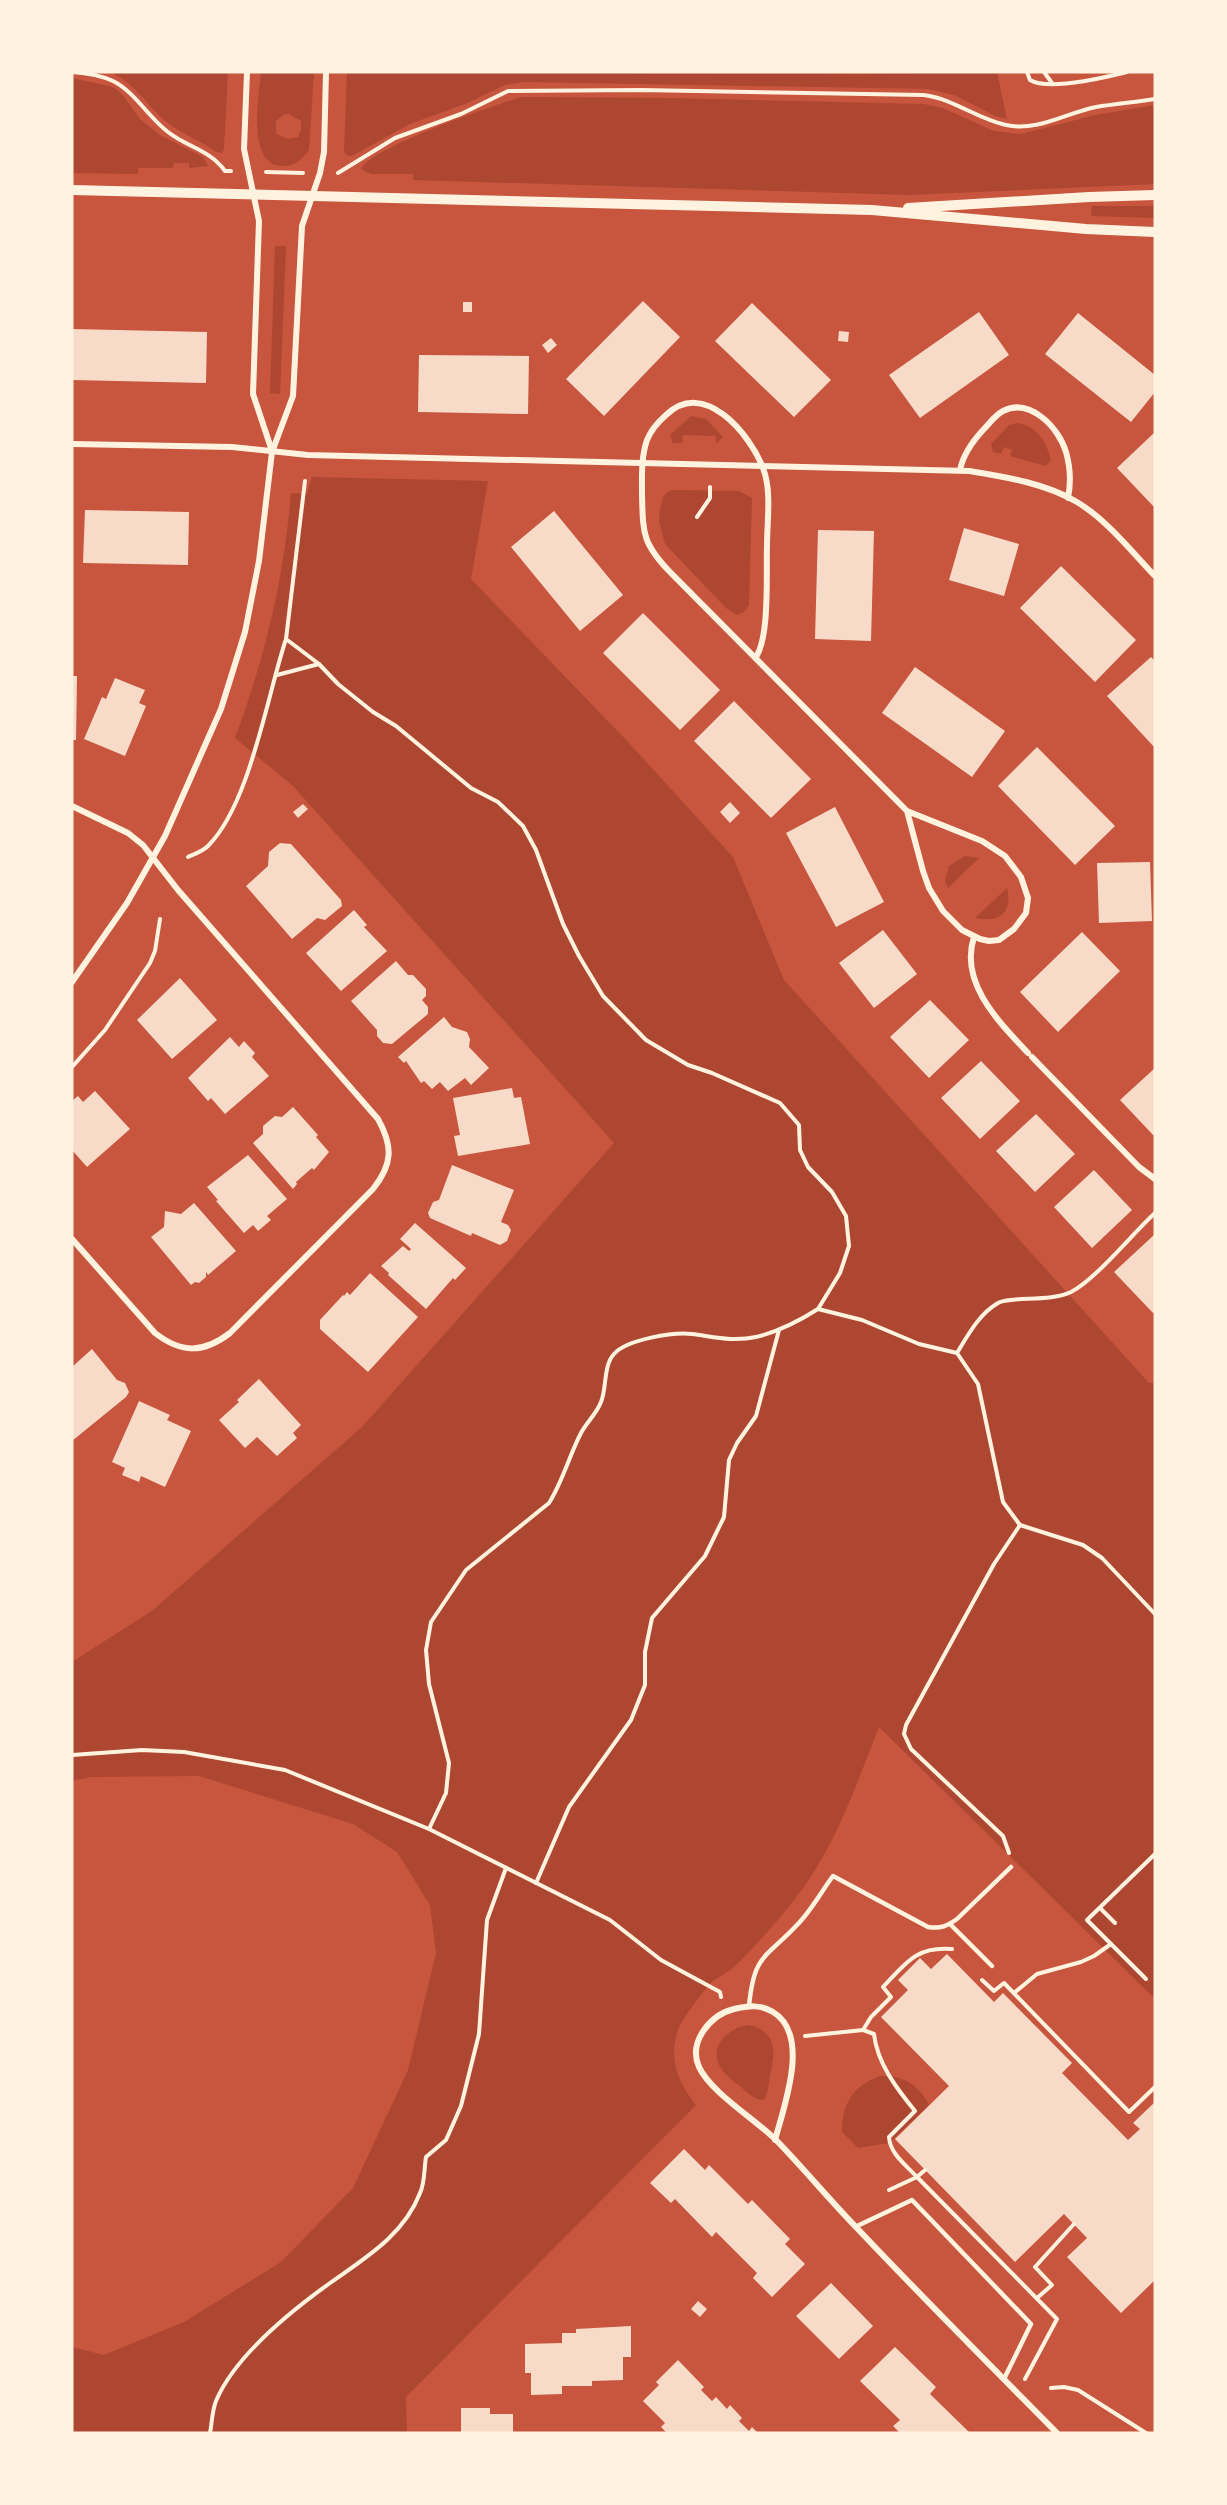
<svg xmlns="http://www.w3.org/2000/svg" width="1227" height="2505" viewBox="0 0 1227 2505" font-family="Inter,sans-serif">
<rect width="100%" height="100%" fill="#c8553d"/>
<!-- green -->
<g fill="#ae4732" fill-rule="evenodd">
<path d="M 109,72 L 228,72 L 224,149 L 222,153 L 216,152 C 202,141 186,136 172,126 C 149,110 136,82 109,72 Z"/>
<path d="M 261,72 L 314,72 L 309,150 C 302,159 295,167 282,166 C 246,164 259,97 261,72 ZM 289,114 L 301,121 L 301,129 L 298,137 L 288,139 L 276,134 L 276,121 L 283,115 Z"/>
<polygon points="347,72 858,74 997,72 1007,119 995,116 954,95 928,89 524,82 505,85 465,104 410,124 352,156 347,155 344,152"/>
<polygon points="72,78 113,87 122,94 140,119 160,135 203,157 208,166 189,168 189,163 174,163 173,168 138,168 138,174 72,173"/>
<path d="M 521,97 L 670,98 L 924,104 L 943,108 L 994,131 L 1021,134 L 1095,115 L 1155,105 L 1155,184 L 909,195 L 413,180 L 413,174 L 371,174 L 361,169 C 372,147 492,106 521,97 Z"/>
<polygon points="1092,206 1155,206 1155,218 1091,216"/>
<polygon points="275,246 286,246 280,394 270,393"/>
<polygon points="691,416 706,419 723,437 716,444 716,436 683,435 682,443 673,443 670,435"/>
<path d="M 1017,423 C 1037,426 1047,442 1051,461 L 1045,466 L 1010,456 L 1012,450 L 1004,447 L 1001,454 L 993,452 L 991,444 L 1009,425 Z"/>
<path d="M 312,477 L 488,481 L 471,579 L 629,743 L 733,857 L 784,980 L 1149,1383 L 1155,1383 L 1155,1999 L 879,1727 C 856,1785 836,1845 798,1895 C 782,1916 754,1948 735,1966 C 728,1973 719,1976 712,1982 C 705,1989 681,2020 678,2030 C 668,2058 678,2083 696,2105 L 406,2397 L 407,2433 L 72,2433 L 72,2347 L 104,2355 L 184,2322 L 281,2262 L 353,2188 L 408,2070 L 436,1953 L 430,1905 L 397,1852 L 353,1824 L 199,1776 L 91,1777 L 72,1781 L 72,1662 L 153,1610 L 362,1427 L 614,1143 L 293,786 L 235,738 C 265,658 284,578 291,493 L 307,494 Z"/>
<polygon points="673,490 739,491 752,498 749,605 744,612 737,615 726,608 665,544 659,521 660,509 663,497 667,492"/>
<polygon points="965,856 979,858 948,888 945,881 949,866"/>
<path d="M 1007,888 C 1013,913 999,923 975,918 Z"/>
<path d="M 749,2025 C 778,2032 775,2053 770,2076 C 769,2084 768,2093 764,2100 C 754,2100 748,2093 741,2087 C 735,2082 727,2077 723,2071 C 706,2049 726,2028 749,2025 Z"/>
<path d="M 880,2076 C 904,2075 919,2085 929,2105 L 889,2143 L 858,2148 L 842,2132 C 842,2103 853,2086 880,2076 Z"/>
</g>
<!-- building -->
<g fill="#f7dbc8">
<polygon points="643,301 680,337 604,416 566,379"/>
<rect x="463" y="302" width="9" height="10"/>
<polygon points="752,303 831,380 794,417 715,341"/>
<polygon points="979,312 1009,355 920,418 889,375"/>
<polygon points="1078,313 1155,375 1155,392 1131,422 1045,354"/>
<polygon points="72,329 207,332 206,383 72,380"/>
<polygon points="839,331 849,332 848,342 838,341"/>
<polygon points="551,338 557,345 548,353 542,345"/>
<polygon points="419,355 529,356 528,414 418,412"/>
<polygon points="1155,432 1155,508 1117,468"/>
<polygon points="85,510 189,512 188,565 83,563"/>
<polygon points="554,511 623,595 580,631 511,547"/>
<polygon points="964,528 1019,544 1004,596 949,580"/>
<polygon points="818,530 874,531 871,641 815,639"/>
<polygon points="1061,566 1136,640 1095,682 1020,608"/>
<polygon points="643,613 720,690 680,730 603,653"/>
<polygon points="1151,657 1155,661 1155,748 1107,696"/>
<polygon points="915,667 1005,731 972,777 882,713"/>
<polygon points="72,676 77,676 76,740 72,740"/>
<polygon points="115,678 145,690 139,703 146,706 125,756 84,739 102,697 106,699"/>
<polygon points="734,701 811,779 771,818 694,741"/>
<polygon points="1037,747 1115,826 1075,865 998,786"/>
<polygon points="730,802 740,813 730,823 720,812"/>
<polygon points="303,804 308,809 298,818 293,812"/>
<polygon points="835,807 884,902 836,927 786,833"/>
<polygon points="280,843 291,844 341,900 342,906 325,920 317,918 292,939 246,886 268,866 269,852"/>
<polygon points="1150,862 1152,921 1099,923 1097,863"/>
<polygon points="354,910 367,925 364,927 387,951 341,991 306,953"/>
<polygon points="883,930 917,974 874,1008 839,963"/>
<polygon points="1082,932 1120,971 1058,1032 1020,992"/>
<polygon points="396,961 408,975 413,975 426,989 426,996 422,1000 428,1007 428,1014 392,1044 383,1043 377,1036 377,1030 351,1001"/>
<polygon points="180,978 217,1020 172,1059 137,1020"/>
<polygon points="930,1000 969,1040 929,1078 890,1037"/>
<polygon points="444,1017 452,1027 467,1032 470,1039 469,1047 489,1068 471,1085 465,1078 448,1091 440,1082 432,1089 424,1081 421,1083 406,1061 404,1063 398,1057"/>
<polygon points="230,1037 239,1047 244,1041 255,1053 252,1057 269,1076 225,1114 211,1098 208,1101 188,1078"/>
<polygon points="981,1061 1020,1101 980,1139 941,1098"/>
<polygon points="1155,1068 1155,1137 1120,1100"/>
<polygon points="512,1088 514,1098 521,1097 530,1144 458,1156 454,1136 460,1135 453,1098"/>
<polygon points="95,1091 130,1129 87,1167 72,1150 72,1101 78,1096 83,1102"/>
<polygon points="293,1107 318,1135 316,1137 329,1152 314,1170 312,1168 296,1182 297,1184 293,1189 253,1143 263,1134 263,1126 275,1116 282,1117"/>
<polygon points="1036,1114 1075,1154 1035,1192 996,1151"/>
<polygon points="248,1155 287,1199 267,1216 271,1220 258,1231 253,1225 244,1233 216,1201 218,1200 207,1187"/>
<polygon points="452,1165 514,1190 501,1222 508,1225 511,1230 507,1241 500,1245 472,1233 471,1236 430,1218 428,1213 433,1202 439,1200"/>
<polygon points="1094,1170 1132,1210 1092,1248 1054,1207"/>
<polygon points="194,1203 236,1251 208,1275 206,1272 206,1277 199,1283 195,1282 191,1285 151,1237 164,1227 165,1211 181,1214"/>
<polygon points="415,1223 466,1268 455,1280 453,1278 426,1309 388,1275 389,1273 381,1266 403,1246 409,1251 411,1249 400,1239"/>
<polygon points="1154,1235 1155,1311 1153,1313 1114,1272"/>
<polygon points="370,1273 418,1317 368,1372 320,1329 320,1320 343,1295 344,1296 347,1292 350,1295"/>
<polygon points="92,1349 117,1380 125,1383 129,1392 126,1397 72,1441 72,1367"/>
<polygon points="259,1379 301,1425 293,1433 297,1438 277,1456 257,1437 245,1448 219,1420 239,1402 237,1400"/>
<polygon points="139,1401 170,1415 167,1420 191,1431 165,1487 141,1476 139,1482 122,1475 125,1468 112,1462"/>
<polygon points="947,1954 994,2002 1003,1993 1072,2063 1062,2073 1128,2140 1140,2129 1133,2123 1155,2102 1155,2280 1121,2313 1067,2257 1087,2238 1064,2214 1015,2262 895,2139 949,2086 881,2017 908,1990 898,1980 920,1958 931,1969"/>
<polygon points="684,2149 705,2170 709,2165 748,2204 752,2200 790,2239 785,2244 805,2264 772,2297 753,2278 757,2273 716,2232 712,2237 675,2199 671,2203 650,2183"/>
<polygon points="831,2283 873,2326 839,2359 796,2316"/>
<polygon points="698,2301 707,2309 700,2317 691,2309"/>
<polygon points="631,2326 631,2357 623,2357 623,2380 592,2381 592,2386 562,2386 562,2394 531,2395 531,2373 525,2373 525,2344 562,2343 562,2333 576,2333 576,2329"/>
<polygon points="895,2347 936,2387 930,2394 970,2433 900,2433 893,2426 900,2420 860,2381"/>
<polygon points="678,2360 704,2387 701,2390 712,2401 716,2397 727,2409 730,2405 742,2418 739,2421 749,2431 752,2427 758,2433 667,2433 661,2427 665,2423 643,2401 659,2385 656,2382"/>
<polygon points="461,2408 490,2408 490,2414 513,2414 513,2433 461,2433"/>
</g>
<g fill="none" stroke-linecap="round" stroke-linejoin="round">
<!-- path -->
<g stroke="#fff3e0" stroke-width="4">
<path d="M 72,72 C 86,73 100,75 113,81 C 135,92 148,117 168,132 C 187,147 210,150 225,171 L 231,171"/>
<path d="M 1027,72 L 1030,80 C 1048,91 1107,77 1127,72"/>
<polyline points="1044,72 1052,83"/>
<polyline points="266,172 303,173"/>
<path d="M 338,173 L 395,138 L 461,114 L 508,91 L 641,90 L 924,95 C 954,99 977,119 1006,125 C 1037,132 1066,113 1096,107 C 1115,104 1135,102 1155,99"/>
<polyline points="305,481 286,639 319,664 338,684 373,712 396,726 471,788 498,802 523,826 536,850 563,924 579,956 603,996 646,1040 688,1065 712,1073 780,1103 799,1125 800,1150 808,1167 832,1192 846,1216 849,1246 840,1273 818,1309"/>
<polyline points="697,517 710,498 710,487"/>
<polyline points="277,675 319,664"/>
<path d="M 188,857 C 195,854 203,851 208,846 C 250,804 267,696 286,639"/>
<polyline points="72,1067 105,1030 150,963 155,951 160,919"/>
<path d="M 957,1353 C 968,1335 979,1314 998,1303 C 1010,1296 1051,1302 1071,1292 C 1096,1279 1132,1234 1155,1213"/>
<polyline points="72,1755 142,1750 184,1752 285,1770 429,1829 610,1920 661,1960 720,1992 721,1997"/>
<path d="M 429,1829 L 446,1793 L 449,1763 L 429,1684 L 426,1650 L 431,1622 L 466,1570 L 549,1503 C 563,1481 569,1456 581,1433 C 587,1422 597,1413 601,1402 C 607,1388 603,1366 614,1354 C 627,1339 674,1332 692,1334 C 715,1337 733,1342 756,1337 C 778,1332 799,1321 818,1309 L 862,1320 L 919,1344 L 957,1353 L 978,1384 L 1003,1502 L 1020,1525 L 1083,1545 L 1102,1558 L 1155,1614"/>
<polyline points="1009,1853 1003,1836 911,1749 904,1734 906,1725 994,1564 1020,1525"/>
<polyline points="536,1883 569,1807 631,1720 645,1685 645,1652 652,1618 705,1556 724,1517 729,1460 737,1443 756,1416 779,1330"/>
<polyline points="1100,1908 1115,1923"/>
<polyline points="1146,1979 1087,1920 1155,1854"/>
<polyline points="982,1980 994,1991 1004,1983 1129,2112 1155,2087"/>
<polyline points="1014,1993 1037,1974 1081,1962 1094,1956 1111,1944"/>
<path d="M 863,2030 L 874,2034 C 877,2063 897,2089 915,2111 L 889,2137 C 890,2154 906,2165 917,2177 L 925,2170"/>
<path d="M 805,2036 L 863,2030 L 871,2017 L 891,1997 L 883,1987 C 906,1963 916,1946 952,1949"/>
<polyline points="889,2190 917,2177 1057,2319 1025,2379"/>
<polyline points="1037,2298 1052,2285 1035,2267 1074,2224"/>
<polyline points="1051,2388 1064,2387 1078,2390 1146,2433"/>
<path d="M 210,2433 C 212,2423 212,2411 216,2401 C 235,2356 291,2311 330,2283 C 365,2258 404,2235 420,2193 C 425,2183 424,2168 426,2157 L 446,2140 L 461,2106 L 479,2034 L 487,1920 L 506,1868"/>
</g>
<!-- service -->
<g stroke="#fff3e0" stroke-width="4.5">
<polyline points="950,1924 992,1966"/>
<path d="M 749,2006 C 754,1954 765,1959 797,1925 C 811,1911 821,1892 833,1876 L 928,1927 C 941,1929 947,1926 957,1919 L 1011,1867"/>
<polyline points="855,2227 912,2200 1031,2324 1004,2379"/>
</g>
<!-- minor -->
<g stroke="#fff3e0" stroke-width="6">
<polyline points="247,72 244,149 259,221 253,394 272,451"/>
<path d="M 72,444 L 232,447 L 308,455 L 969,471 C 1005,477 1045,483 1077,502 C 1107,520 1131,551 1155,576"/>
<path d="M 960,470 C 963,455 972,442 983,430 C 989,424 995,415 1003,411 C 1030,397 1059,428 1066,452 C 1070,466 1071,483 1068,498"/>
<path d="M 756,657 C 770,636 766,572 767,545 C 767,521 772,491 763,468 C 750,434 704,378 666,415 C 658,422 651,430 647,440 C 641,457 642,477 642,494 C 643,533 642,543 670,572 L 907,811 L 982,841 L 1005,856 L 1021,877 L 1028,898 L 1026,913 L 1014,929 L 999,940 L 989,941 L 980,939 L 962,930 L 943,911 L 929,888 L 923,871 L 907,811"/>
<path d="M 72,806 L 128,833 L 143,845 L 178,890 L 378,1119 C 393,1146 393,1164 373,1189 L 230,1333 C 204,1353 182,1354 155,1333 L 72,1239"/>
<path d="M 974,937 C 959,983 999,1022 1028,1053"/>
<polyline points="72,982 127,903 165,836 221,709 245,632 259,561 272,452 293,396 302,226 320,173 324,152 326,72"/>
<polyline points="1032,1057 1139,1167 1155,1179"/>
<path d="M 775,2140 C 784,2106 811,2035 773,2012 C 761,2004 748,2006 734,2009 C 710,2015 688,2042 699,2067 C 711,2093 758,2121 778,2142 C 804,2169 828,2198 854,2225 C 921,2296 989,2364 1057,2433"/>
</g>
<!-- tertiary -->
<g stroke="#fff3e0" stroke-width="10">
<polyline points="72,190 872,210 1086,229 1155,232"/>
<polyline points="908,208 1089,197 1155,195"/>
</g>
</g>
<!-- border -->
<rect width="1227" height="2505" fill="none" stroke="#fff3e0" stroke-width="147"/>
</svg>
